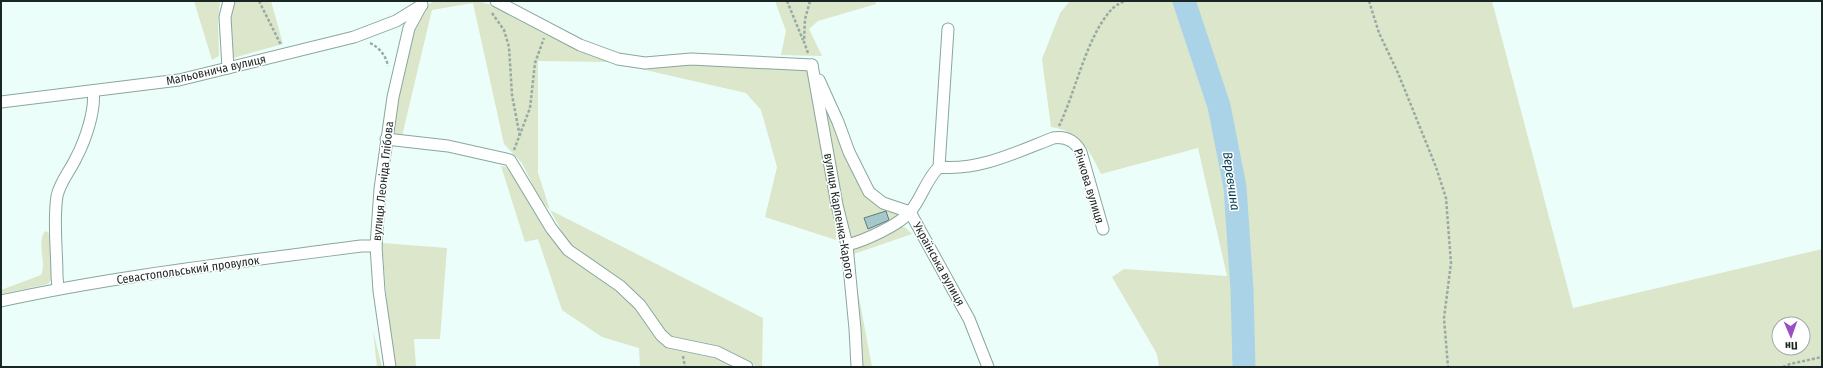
<svg xmlns="http://www.w3.org/2000/svg" width="1823" height="368" viewBox="0 0 1823 368" font-family="'Fira Sans Condensed',sans-serif">
<rect width="100%" height="100%" fill="#ebfef9"/>
<!-- green -->
<g fill="#dbe6ca" fill-rule="evenodd">
<polygon points="194,1 220,1 218,22 219,56 212,60"/>
<polygon points="234,1 271,1 283,44 233,58 229,23"/>
<polygon points="435,1 477,1 496,6 611,62 538,61 538,173 550,210 763,318 762,367 758,367 723,349 674,338 662,332 571,248 550,210 540,200 522,163 504,144 473,3 432,10 402,136 394,135 391,125 413,31 429,4"/>
<polygon points="775,1 876,1 876,4 818,21 809,29 822,56 781,55 786,31"/>
<path d="M 1070,1 L 1492,1 L 1573,308 L 1822,249 L 1822,367 L 1159,367 L 1157,354 L 1112,277 L 1124,269 L 1227,276 L 1198,148 L 1101,174 C 1090,151 1080,131 1051,127 L 1042,59 L 1060,13 ZM 1779,324 L 1803,324 L 1803,348 L 1779,348 Z"/>
<polygon points="696,64 808,68 836,223 836,240 765,217 777,167 761,110 746,93 641,69"/>
<polygon points="818,83 865,191 904,213 895,220 849,242"/>
<polygon points="501,166 507,167 563,253 623,294 639,311 662,343 723,360 735,367 640,367 639,348 602,337 562,310 538,239 525,242"/>
<polygon points="899,226 906,228 912,234 851,255 872,367 861,367 851,254 853,247"/>
<path d="M 45,231 L 51,234 L 52,279 L 48,284 L 1,294 L 1,290 L 41,275 C 47,261 36,245 45,231 Z"/>
<polygon points="382,243 447,248 440,339 414,339 416,367 396,367 387,305"/>
<polygon points="373,331 382,367 377,367"/>
</g>
<g fill="none" stroke-linecap="round" stroke-linejoin="round">
<!-- river -->
<polyline stroke="#abd3e8" stroke-width="23" points="1184,1 1219,106 1235,187 1242,290 1244,367"/>
</g>
<!-- building -->
<polygon fill="#a7c8cb" stroke="#5d7b7f" points="886,211 889,220 868,229 864,218"/>
<g fill="none" stroke-linecap="round" stroke-linejoin="round">
<defs>
<g id="minor">
<polyline points="496,1 580,45 618,59 645,63 691,59 812,65"/>
<polyline points="812,65 837,205 847,245 855,329 857,367"/>
<polyline points="228,68 225,17 229,1"/>
<polyline points="819,80 838,122 849,152 869,192 883,203 910,212"/>
<polyline points="1,102 179,80 354,37 396,21 422,5"/>
<polyline points="386,139 448,146 510,160 551,228 568,250 620,286 640,305 661,335 669,342 717,352 747,367"/>
<polyline points="939,167 948,29"/>
<polyline points="910,212 969,319 988,367"/>
<path d="M 847,245 C 864,241 899,225 910,212 C 922,198 925,181 939,167 C 979,171 1017,152 1053,138 C 1066,136 1075,141 1081,152 L 1103,229"/>
<path d="M 58,288 L 57,276 C 57,250 53,222 57,196 C 60,182 70,171 76,158 C 85,141 96,110 93,91"/>
<path d="M 1,301 C 119,275 241,262 361,246 L 376,246"/>
<polyline points="390,367 379,291 376,246 380,189 393,97 409,28 421,6"/>
</g>
</defs>
<!-- minor casing -->
<use href="#minor" stroke="#89a79f" stroke-width="13"/>
<!-- path -->
<g stroke="#99aaa5" stroke-width="2.5" stroke-dasharray="3 2" stroke-linecap="butt">
<polyline points="259,1 281,45"/>
<polyline points="787,1 803,40"/>
<polyline points="1369,1 1379,33 1398,73 1436,167 1446,198 1451,263 1444,318 1448,367"/>
<polyline points="492,13 504,30 509,47 512,95 520,137"/>
<path d="M 370,43 C 380,48 386,56 388,66"/>
<polyline points="808,53 804,42 805,19 810,1"/>
<path d="M 1059,126 C 1076,91 1086,38 1111,10 C 1114,6 1119,4 1124,1"/>
<polyline points="514,150 530,108 535,63 544,38"/>
<polyline points="683,356 685,367"/>
<polyline points="1783,367 1790,364 1822,357"/>
</g>
<!-- minor -->
<use href="#minor" stroke="#fff" stroke-width="11"/>
</g>
<g text-anchor="middle" stroke-width="3" stroke-linejoin="round" paint-order="stroke">
<!-- street labels -->
<g font-size="12" fill="#1a2623" stroke="#fff">
<text transform="translate(216 70) rotate(-13)" y="4">Мальовнича вулиця</text>
<text transform="translate(383 181) rotate(-84)" y="4">вулиця Леоніда Глібова</text>
<text transform="translate(1089 186) rotate(73)" y="4">Річкова вулиця</text>
<text transform="translate(839 216) rotate(80)" y="4">вулиця Карпенка-Карого</text>
<text transform="translate(939 264) rotate(61)" y="4">Українська вулиця</text>
<text transform="translate(188 270) rotate(-8)" y="4">Севастопольський провулок</text>
</g>
<!-- water labels -->
<g font-size="13" font-style="italic" fill="#063e54" stroke="#fff">
<text transform="translate(1232 181) rotate(82)" y="5">Веревчина</text>
</g>
</g>
<!-- border -->
<rect width="1823" height="368" fill="none" stroke="#1a2623" stroke-width="4"/>
<!-- north arrow -->
<g transform="translate(1791 336) rotate(178)"><circle r="19" fill="#ffffff" stroke="#a3a8a7"/>
<path d="M0-3L7 15L0 10L-7 15Z" fill="#984fc3"/>
<text y="-6" font-size="11" font-weight="bold" text-anchor="middle" fill="#1a2623">Пн</text>
</g>
</svg>
